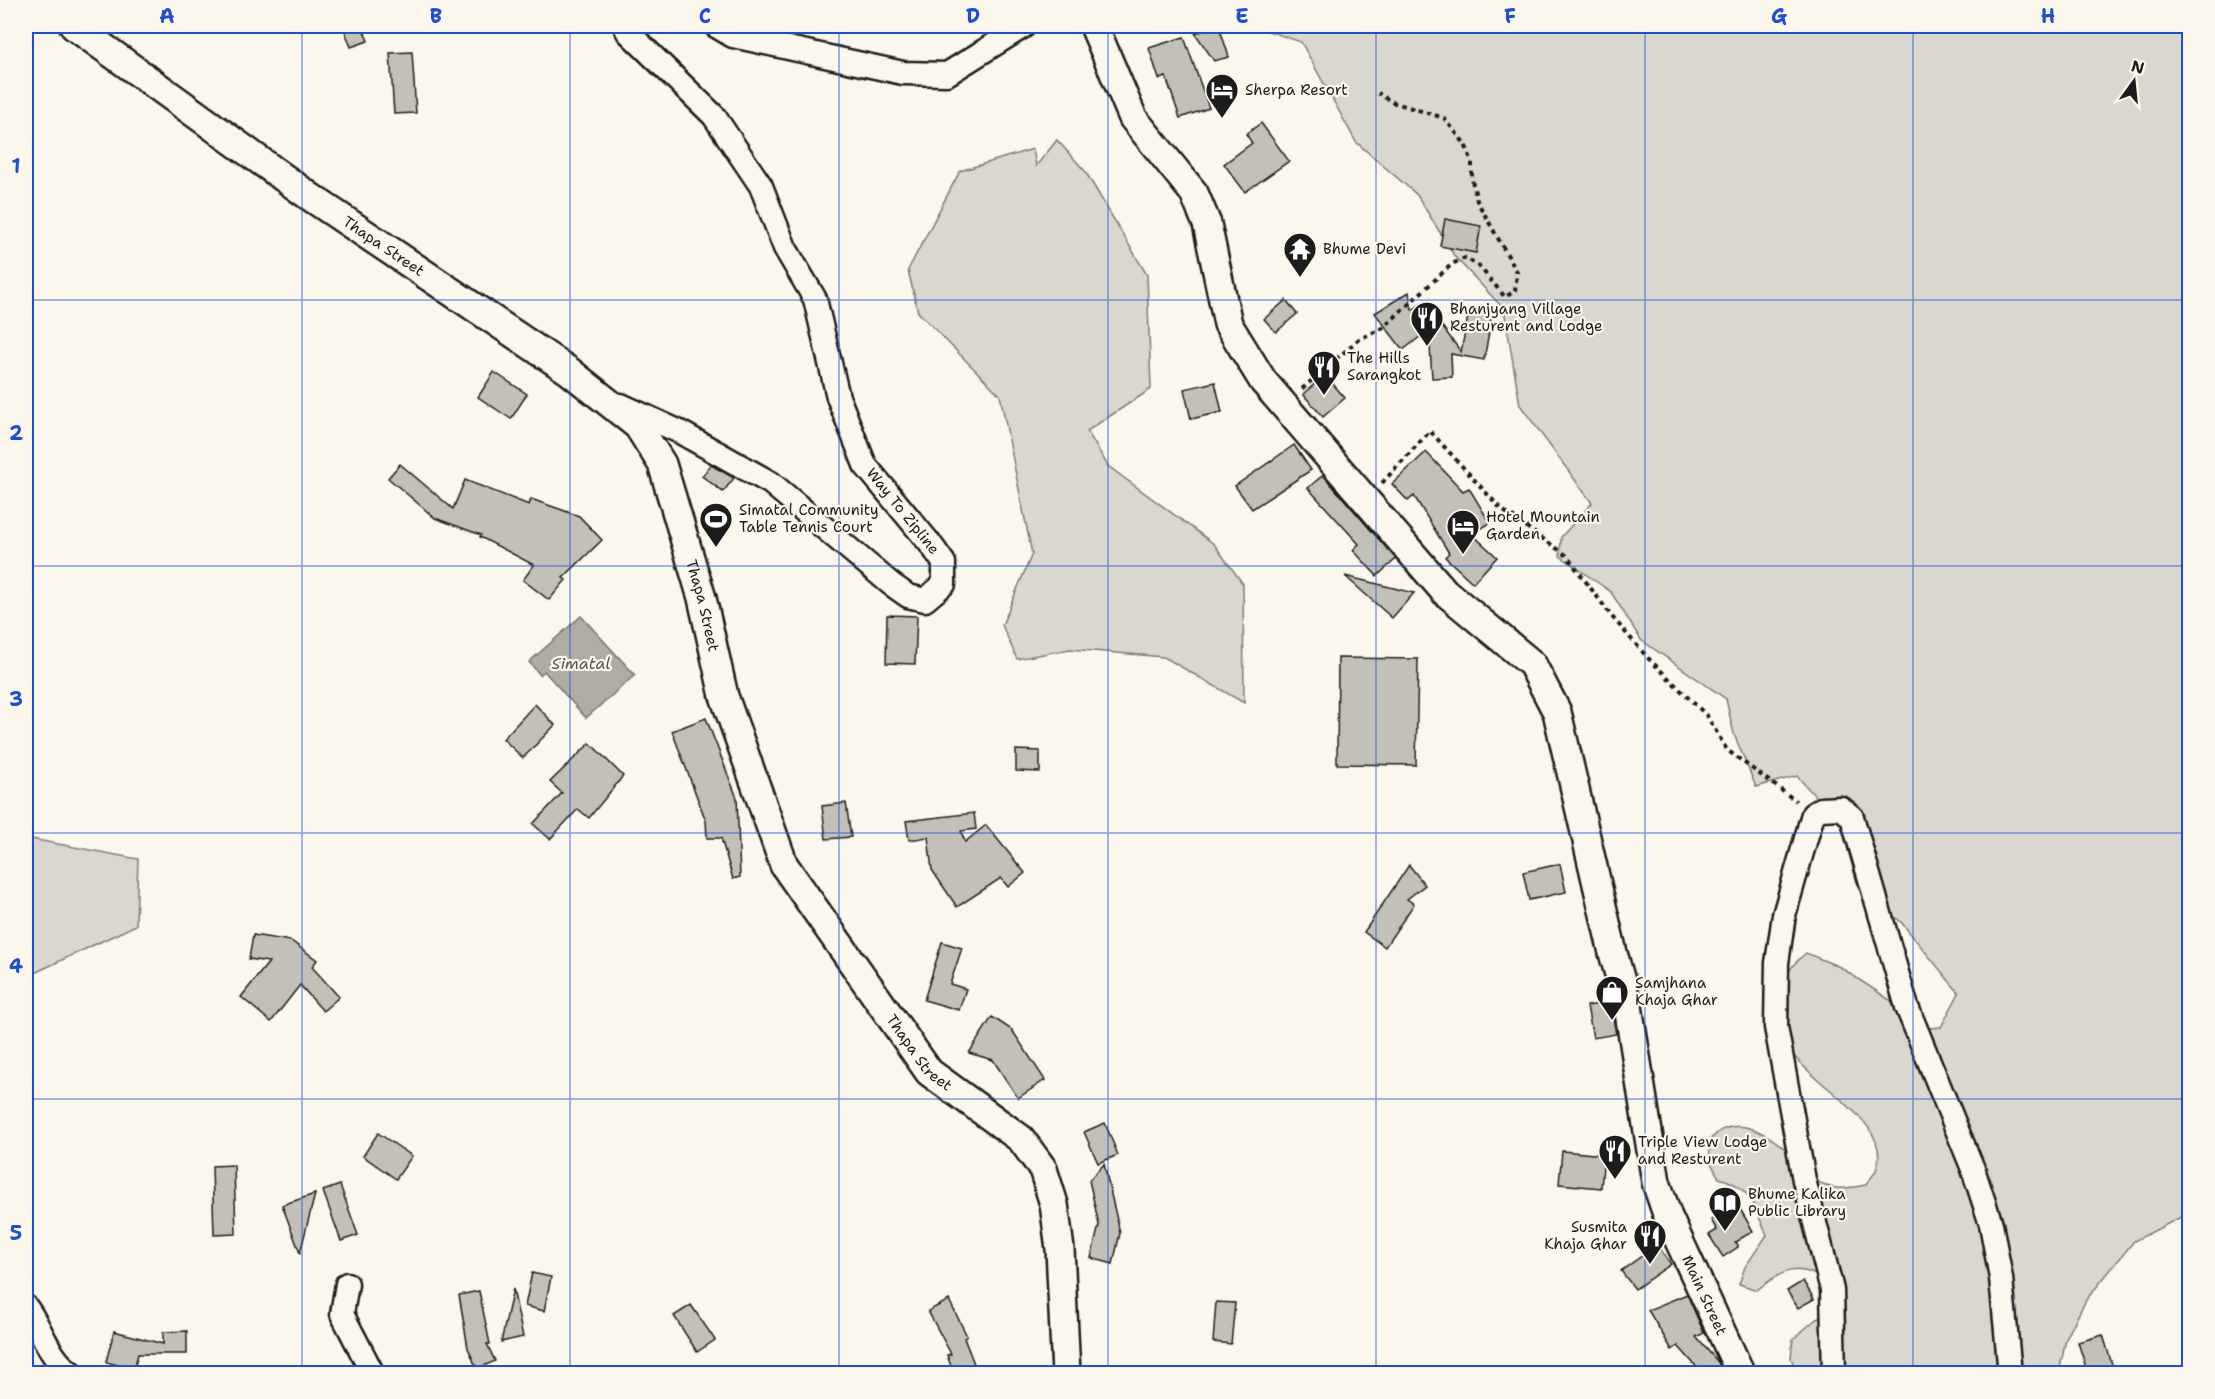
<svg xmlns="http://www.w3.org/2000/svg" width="2215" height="1399" viewBox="0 0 2215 1399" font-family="'Shantell Sans',sans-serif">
<rect width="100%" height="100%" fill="#fbf7ec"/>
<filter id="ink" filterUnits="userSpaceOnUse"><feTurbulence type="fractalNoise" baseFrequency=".0167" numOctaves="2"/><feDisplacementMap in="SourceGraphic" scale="12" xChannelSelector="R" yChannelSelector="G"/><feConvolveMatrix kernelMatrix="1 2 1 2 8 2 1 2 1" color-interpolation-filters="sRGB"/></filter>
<g filter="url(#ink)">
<!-- green -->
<g fill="#dad7ce" stroke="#7b7a75" stroke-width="1.5">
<path d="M 1253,26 L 2189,26 L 2189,1213 L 2134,1241 L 2086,1300 L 2066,1339 L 2059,1373 L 1797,1373 L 1791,1358 L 1793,1339 L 1822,1314 L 1825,1280 C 1796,1262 1782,1271 1757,1290 L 1739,1284 L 1745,1267 L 1767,1235 C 1754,1207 1751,1186 1719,1178 L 1710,1161 L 1709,1140 C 1714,1137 1719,1130 1724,1129 C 1750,1118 1781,1143 1797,1161 C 1805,1169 1813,1180 1824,1185 C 1837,1191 1853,1187 1866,1185 C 1869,1180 1874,1175 1876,1170 C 1897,1117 1793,1079 1783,1036 C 1780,1027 1783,1014 1783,1004 C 1784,979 1786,969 1806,953 L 1840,967 L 1893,1002 L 1919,1029 L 1941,1027 L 1959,993 L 1901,922 L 1858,887 L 1841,825 L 1797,776 L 1756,787 L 1734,734 L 1726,699 L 1641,640 L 1611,592 L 1560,556 L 1561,537 L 1592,503 L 1520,405 L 1504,309 L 1455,257 L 1417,195 L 1356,142 L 1301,42 Z"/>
<polygon points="1057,140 1085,171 1147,275 1151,389 1087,431 1108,466 1214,544 1243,584 1244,703 1164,657 1070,649 1017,659 1002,625 1032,554 1000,395 918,312 908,270 960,171 1033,149 1036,166"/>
<polygon points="26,838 138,859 136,925 26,977"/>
</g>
<!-- water -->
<polygon fill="#afaca5" stroke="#74726e" stroke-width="1.5" points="581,616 635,675 586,718 544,671 540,675 529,662"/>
<!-- building -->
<g fill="#c3c0b8" stroke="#1c1c1c" stroke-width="1.5">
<polygon points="343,26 362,26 368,41 351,47"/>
<polygon points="1219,26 1229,57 1214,61 1195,33"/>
<polygon points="1184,37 1209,108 1180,118 1166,77 1159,79 1149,48"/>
<polygon points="412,52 416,113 394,114 390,53"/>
<polygon points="1261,123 1289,161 1245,192 1224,164 1252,143 1246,134"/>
<polygon points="1445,219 1481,226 1476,253 1440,246"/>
<polygon points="1409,292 1412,310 1424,302 1461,352 1469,311 1492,315 1484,360 1451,354 1452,377 1432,378 1429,330 1403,350 1375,313"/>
<polygon points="1286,300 1297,314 1276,332 1264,319"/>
<polygon points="494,372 527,394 511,419 478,397"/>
<polygon points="1325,375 1345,398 1323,417 1303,394"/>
<polygon points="1215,382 1222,412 1191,419 1184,389"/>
<polygon points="1294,445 1311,470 1252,509 1235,486"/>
<polygon points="1426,452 1463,491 1469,488 1490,523 1472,534 1497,557 1473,583 1445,557 1449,553 1414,496 1408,501 1392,484"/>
<polygon points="400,464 453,509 465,480 529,505 531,499 579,516 602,540 563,578 566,580 549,600 523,580 534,565 480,537 481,535 435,518 388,478"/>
<polygon points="711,465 734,478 723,492 702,476"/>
<polygon points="1323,475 1396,559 1377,576 1353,550 1359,544 1308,488"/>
<polygon points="1345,576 1414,593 1392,618"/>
<polygon points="887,615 917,616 915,664 886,663"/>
<polygon points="1338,658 1418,659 1416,765 1337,764"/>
<polygon points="535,704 555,725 523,758 503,739"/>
<polygon points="706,718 737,798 740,877 733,879 721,838 707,838 706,821 672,731"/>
<polygon points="590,743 623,776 589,818 578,809 550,839 533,824 562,793 550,782"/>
<polygon points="1016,750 1040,751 1040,772 1016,771"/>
<polygon points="846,803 851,837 826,839 822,806"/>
<polygon points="974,813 976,829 961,831 965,842 986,825 1025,873 1008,887 1001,878 957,907 932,870 928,837 909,840 906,821"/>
<polygon points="1560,864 1566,892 1529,900 1523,872"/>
<polygon points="1409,865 1425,885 1407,899 1414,904 1385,947 1364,932"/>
<polygon points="253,935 291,941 317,960 312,967 339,997 323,1011 300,985 271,1022 241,997 269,962 249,959"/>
<polygon points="942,942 962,948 950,984 966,989 959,1010 924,1000"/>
<polygon points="1610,1002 1616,1034 1593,1038 1587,1006"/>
<polygon points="992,1017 1012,1030 1045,1080 1018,1098 993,1060 969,1053"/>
<polygon points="1105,1123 1118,1155 1098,1163 1084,1132"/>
<polygon points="378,1133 412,1156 396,1179 363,1156"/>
<polygon points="1562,1151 1604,1155 1601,1188 1559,1184"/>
<polygon points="1104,1164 1120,1233 1113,1264 1091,1258 1099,1225 1089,1180"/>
<polygon points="234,1165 236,1234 214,1235 212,1166"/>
<polygon points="340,1185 358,1235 341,1241 323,1191"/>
<polygon points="315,1194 300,1253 282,1205"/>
<polygon points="1737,1204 1753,1231 1735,1242 1738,1247 1723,1257 1709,1235 1717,1230 1711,1220"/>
<polygon points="1657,1245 1671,1264 1635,1289 1621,1271"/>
<polygon points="532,1273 551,1277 544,1311 525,1306"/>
<polygon points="1803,1281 1814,1299 1798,1308 1787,1291"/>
<polygon points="513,1289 523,1337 501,1342"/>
<polygon points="479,1291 490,1344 487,1344 495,1361 477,1369 468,1348 459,1295"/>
<polygon points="1687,1294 1704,1333 1696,1337 1718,1362 1723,1374 1703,1374 1678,1346 1672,1350 1648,1310"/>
<polygon points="949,1300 967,1336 964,1338 978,1374 954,1374 947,1355 951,1354 928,1311"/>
<polygon points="1216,1302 1235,1303 1231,1344 1213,1342"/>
<polygon points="691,1305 715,1340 697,1352 674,1316"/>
<polygon points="114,1331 163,1344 163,1332 187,1331 187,1354 138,1354 134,1369 106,1362"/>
<polygon points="2103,1335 2115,1374 2088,1374 2078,1342"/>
</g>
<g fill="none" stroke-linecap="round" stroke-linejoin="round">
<defs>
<g id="minor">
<polyline points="716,26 733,36 903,73 947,74 1024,26"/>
<polyline points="621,405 680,432 771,483 891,584 908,596 925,600 944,584 944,563 932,546 865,465 838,397 815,299 785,248 761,186 714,116 628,32 625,26"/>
<polyline points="347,1284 342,1314 373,1374"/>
<path d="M 26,1307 C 43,1329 48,1359 73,1374"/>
<polyline points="1834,1374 1832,1290 1804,1180 1776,1027 1777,963 1784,915 1813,814 1821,809 1841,808 1852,817 1907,1007 1973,1169 1991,1224 2001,1278 2010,1374"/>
</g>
<g id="tertiary">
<path id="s1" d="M 74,26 L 309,196 L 569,371 L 638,426 L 662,464 L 702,598 L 724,696 L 784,865 L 929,1072 L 1021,1139 L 1043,1169 L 1054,1204 L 1060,1249 L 1066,1374"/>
<path id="s2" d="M 1094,26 L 1133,118 L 1194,193 L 1207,224 L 1228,324 L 1263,381 L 1445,592 L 1532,664 L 1557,712 L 1613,953 L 1628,1006 L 1656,1182 L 1668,1217 L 1741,1374"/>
</g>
</defs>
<!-- minor casing -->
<use href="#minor" stroke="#1c1c1c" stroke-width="27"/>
<!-- tertiary casing -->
<use href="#tertiary" stroke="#1c1c1c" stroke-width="32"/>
<!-- path -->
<g stroke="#1c1c1c" stroke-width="4" stroke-dasharray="4.5 4.5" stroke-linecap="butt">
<polyline points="1302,389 1359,339 1383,328 1452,264 1465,258 1478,265 1505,297 1515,291 1517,272 1477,201 1472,180 1472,162 1465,144 1444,118 1392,102 1378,93"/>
<polyline points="1382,483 1430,431 1501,509 1566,555 1613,618 1648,658 1707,716 1727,750 1796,801"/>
</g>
<!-- minor -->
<use href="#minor" stroke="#fbf7ec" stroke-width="22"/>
<!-- tertiary -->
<use href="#tertiary" stroke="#fbf7ec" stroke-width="27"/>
</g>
</g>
<!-- grid -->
<path fill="none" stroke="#1d4ed8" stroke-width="1.5" stroke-opacity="0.55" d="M 302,26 L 302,1374M 570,26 L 570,1374M 839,26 L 839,1374M 1108,26 L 1108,1374M 1376,26 L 1376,1374M 1645,26 L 1645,1374M 1913,26 L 1913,1374M 26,300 L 2190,300M 26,566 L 2190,566M 26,833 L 2190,833M 26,1099 L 2190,1099"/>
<!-- icons -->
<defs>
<symbol id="hotel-pin" viewBox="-11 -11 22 30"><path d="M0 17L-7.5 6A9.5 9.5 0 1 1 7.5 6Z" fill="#1c1c1c" stroke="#fbf7ec"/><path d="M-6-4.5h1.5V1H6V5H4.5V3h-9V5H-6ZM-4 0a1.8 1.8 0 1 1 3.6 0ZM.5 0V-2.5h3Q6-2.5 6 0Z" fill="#fff"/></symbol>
<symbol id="temple-pin" viewBox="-11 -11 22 30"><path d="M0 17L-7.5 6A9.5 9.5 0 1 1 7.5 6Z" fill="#1c1c1c" stroke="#fbf7ec"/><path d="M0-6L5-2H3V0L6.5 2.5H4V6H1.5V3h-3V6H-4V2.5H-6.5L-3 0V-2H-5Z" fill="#fff"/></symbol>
<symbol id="restaurant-pin" viewBox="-11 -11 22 30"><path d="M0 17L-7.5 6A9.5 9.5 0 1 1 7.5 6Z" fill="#1c1c1c" stroke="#fbf7ec"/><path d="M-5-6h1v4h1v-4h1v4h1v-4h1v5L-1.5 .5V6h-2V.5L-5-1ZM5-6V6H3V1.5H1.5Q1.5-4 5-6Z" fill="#fff"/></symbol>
<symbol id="stadium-pin" viewBox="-11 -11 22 30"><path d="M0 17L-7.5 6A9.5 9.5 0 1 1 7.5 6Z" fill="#1c1c1c" stroke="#fbf7ec"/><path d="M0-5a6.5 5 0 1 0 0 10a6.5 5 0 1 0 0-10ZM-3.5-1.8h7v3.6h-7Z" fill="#fff"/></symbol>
<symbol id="shop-pin" viewBox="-11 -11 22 30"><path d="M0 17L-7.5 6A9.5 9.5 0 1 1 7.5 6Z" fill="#1c1c1c" stroke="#fbf7ec"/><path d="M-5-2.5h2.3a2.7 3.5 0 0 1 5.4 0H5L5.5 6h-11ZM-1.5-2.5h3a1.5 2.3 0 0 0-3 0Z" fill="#fff"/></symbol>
<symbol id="library-pin" viewBox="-11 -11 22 30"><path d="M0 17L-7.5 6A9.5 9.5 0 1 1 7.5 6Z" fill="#1c1c1c" stroke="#fbf7ec"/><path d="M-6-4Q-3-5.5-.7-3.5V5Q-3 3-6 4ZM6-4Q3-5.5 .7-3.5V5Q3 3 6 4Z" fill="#fff"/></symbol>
</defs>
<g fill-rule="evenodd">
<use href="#hotel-pin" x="1203" y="71" width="38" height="52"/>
<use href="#temple-pin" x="1281" y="230" width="38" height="52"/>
<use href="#restaurant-pin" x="1408" y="299" width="38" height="52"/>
<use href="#restaurant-pin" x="1305" y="348" width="38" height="52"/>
<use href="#stadium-pin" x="697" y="500" width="38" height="52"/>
<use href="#hotel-pin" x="1444" y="507" width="38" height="52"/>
<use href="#shop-pin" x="1593" y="973" width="38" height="52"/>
<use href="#restaurant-pin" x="1596" y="1132" width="38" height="52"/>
<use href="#library-pin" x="1706" y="1184" width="38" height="52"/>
<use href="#restaurant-pin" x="1631" y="1217" width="38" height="52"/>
</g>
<g text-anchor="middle" stroke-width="4.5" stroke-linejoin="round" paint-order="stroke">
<!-- poi labels -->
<g font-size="15" fill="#1c1c1c" stroke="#fbf7ec" text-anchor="start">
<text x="1245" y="95">Sherpa Resort</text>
<text x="1323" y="254">Bhume Devi</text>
<text x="1450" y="314">Bhanjyang Village<tspan x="1450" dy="17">Resturent and Lodge</tspan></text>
<text x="1347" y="363">The Hills<tspan x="1347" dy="17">Sarangkot</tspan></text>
<text x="739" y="515">Simatal Community<tspan x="739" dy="17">Table Tennis Court</tspan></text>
<text x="1486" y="522">Hotel Mountain<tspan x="1486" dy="17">Garden</tspan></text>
<text x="1635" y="988">Samjhana<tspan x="1635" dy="17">Khaja Ghar</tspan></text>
<text x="1638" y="1147">Triple View Lodge<tspan x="1638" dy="17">and Resturent</tspan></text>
<text x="1748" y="1199">Bhume Kalika<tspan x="1748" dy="17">Public Library</tspan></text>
<text x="1627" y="1232" text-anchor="end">Susmita<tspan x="1627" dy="17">Khaja Ghar</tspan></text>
</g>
<!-- street labels -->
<g font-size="15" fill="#1c1c1c" stroke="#fbf7ec">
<text dy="5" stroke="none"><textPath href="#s1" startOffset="380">Thapa Street</textPath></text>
<text transform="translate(903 511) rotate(51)" y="5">Way To Zipline</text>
<text dy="5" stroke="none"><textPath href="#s1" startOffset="884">Thapa Street</textPath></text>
<text dy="5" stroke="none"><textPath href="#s1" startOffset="1388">Thapa Street</textPath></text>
<text dy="5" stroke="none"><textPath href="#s2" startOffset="1449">Main Street</textPath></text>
</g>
<!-- water labels -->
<g font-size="16" font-style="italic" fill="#575653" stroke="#fbf7ec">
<text x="581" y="669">Simatal</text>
</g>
</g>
<!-- margin -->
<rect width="2215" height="1399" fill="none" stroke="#fbf7ec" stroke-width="66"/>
<!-- north arrow -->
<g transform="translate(2134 81) rotate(15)" stroke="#fbf7ec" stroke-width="4.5" paint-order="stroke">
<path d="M0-4.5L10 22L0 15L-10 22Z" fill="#1c1c1c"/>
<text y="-9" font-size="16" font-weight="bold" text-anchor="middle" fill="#1c1c1c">N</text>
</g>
<rect x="33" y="33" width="2149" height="1333" fill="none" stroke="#1d4ed8" stroke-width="2"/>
<g font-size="20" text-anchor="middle" font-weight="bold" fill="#1d4ed8">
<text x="167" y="23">A</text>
<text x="436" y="23">B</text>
<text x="705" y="23">C</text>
<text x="973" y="23">D</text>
<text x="1242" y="23">E</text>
<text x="1510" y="23">F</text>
<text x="1779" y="23">G</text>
<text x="2048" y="23">H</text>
<text x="16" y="173">1</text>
<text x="16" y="440">2</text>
<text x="16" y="706">3</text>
<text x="16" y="973">4</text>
<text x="16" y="1240">5</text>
</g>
</svg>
